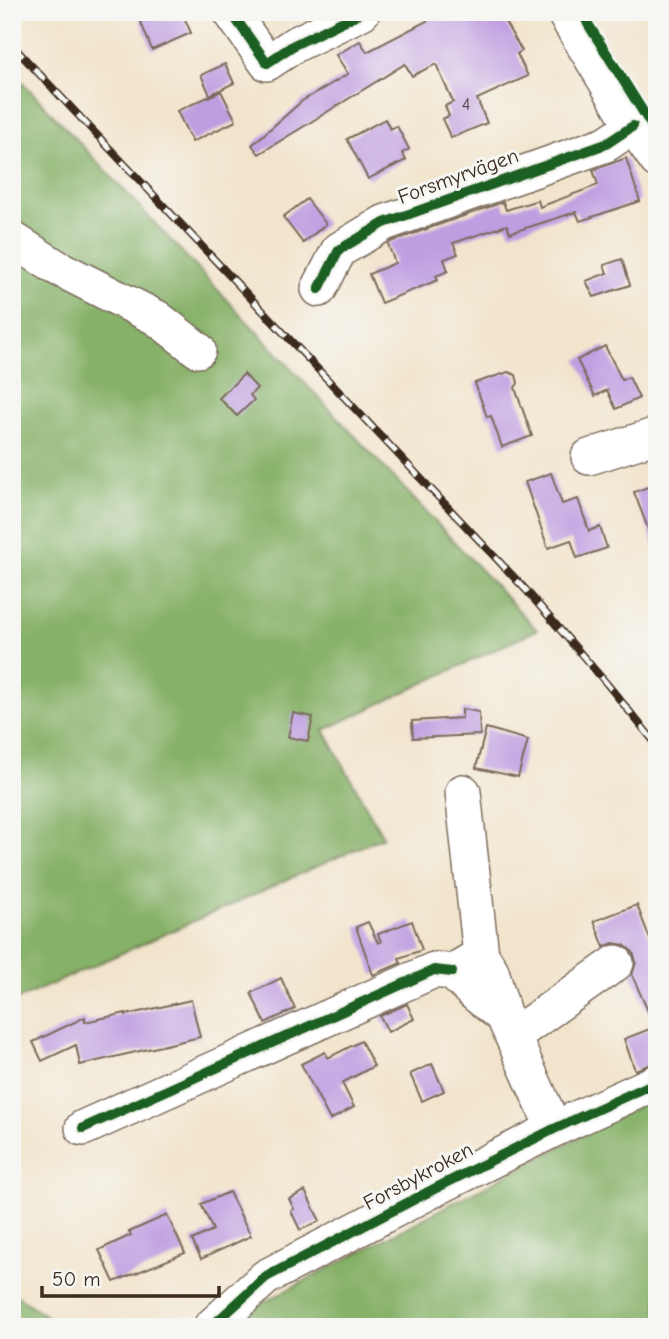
<svg xmlns="http://www.w3.org/2000/svg" width="669" height="1339" viewBox="0 0 669 1339" font-family="'Comic Neue',sans-serif">
<rect width="100%" height="100%" fill="#f6f6f2"/>
<filter id="ink" filterUnits="userSpaceOnUse"><feTurbulence type="fractalNoise" baseFrequency=".0143" numOctaves="2"/><feDisplacementMap in="SourceGraphic" scale="14" xChannelSelector="R" yChannelSelector="G"/><feConvolveMatrix kernelMatrix="1 2 1 2 8 2 1 2 1" color-interpolation-filters="sRGB"/></filter>
<filter id="wash" filterUnits="userSpaceOnUse"><feTurbulence type="fractalNoise" baseFrequency=".00686" numOctaves="4" result="noise"/><feDisplacementMap in="SourceGraphic" scale="28" xChannelSelector="R" yChannelSelector="G"/><feGaussianBlur stdDeviation="1.57" result="paint"/><feColorMatrix in="noise" values="0 0 0 0 0 0 0 0 0 0 0 0 0 0 0 0 0 1.4 0 .05"/><feComposite in="paint" operator="in"/></filter>
<g filter="url(#wash)">
<rect width="100%" height="100%" fill="#f2e4cc"/>
<!-- forest -->
<g fill="#86b168" stroke="#606e43" stroke-width="2">
<polygon points="12,71 537,630 324,730 383,837 12,1002"/>
<polygon points="657,1096 657,1327 184,1327 253,1308"/>
<polygon points="12,1292 62,1327 12,1327"/>
</g>
<g id="blocks">
<!-- building -->
<g fill="#bf9de1">
<polygon points="156,12 182,12 191,33 152,50 140,20"/>
<polygon points="444,12 499,12 522,51 517,54 528,76 477,99 487,123 451,138 442,119 449,116 445,106 453,102 436,64 412,76 405,64 259,154 252,145 302,101 348,74 336,55 360,41 367,52"/>
<polygon points="225,64 234,83 210,95 201,75"/>
<polygon points="221,91 236,121 192,142 177,111"/>
<polygon points="385,119 390,129 397,126 409,149 402,153 406,160 368,179 347,139"/>
<polygon points="626,158 640,201 580,221 576,212 510,233 507,225 453,243 458,254 444,259 448,271 436,276 438,280 381,303 369,274 395,263 388,244 393,241 503,202 506,210 538,200 540,207 598,185 593,170"/>
<polygon points="307,199 326,224 303,243 283,217"/>
<polygon points="622,259 630,285 594,297 586,281 607,273 604,265"/>
<polygon points="605,346 622,380 629,377 639,398 616,409 607,390 595,396 577,360"/>
<polygon points="508,372 516,375 518,383 515,388 532,436 502,447 491,416 487,417 475,383"/>
<polygon points="244,374 257,388 250,395 254,400 237,416 219,398"/>
<polygon points="551,473 562,504 578,499 589,531 600,527 607,548 577,558 571,540 548,548 525,482"/>
<polygon points="653,485 657,495 655,547 634,492"/>
<polygon points="462,709 479,712 480,735 413,738 412,721 462,718"/>
<polygon points="293,713 313,717 308,741 288,737"/>
<polygon points="486,728 528,740 518,777 476,768"/>
<polygon points="637,905 657,958 657,1062 635,1070 624,1039 655,1027 632,975 636,962 633,952 624,945 613,943 604,947 594,921"/>
<polygon points="412,921 422,950 399,958 401,963 373,975 356,927 368,922 378,943 381,942 378,934"/>
<polygon points="281,978 295,1009 265,1023 251,993"/>
<polygon points="191,1000 200,1037 80,1065 76,1045 42,1061 33,1042 85,1017 85,1022 126,1013 126,1015"/>
<polygon points="407,1004 414,1019 388,1032 380,1016"/>
<polygon points="361,1041 374,1066 342,1083 354,1107 330,1120 301,1064 325,1052 328,1058"/>
<polygon points="432,1064 444,1091 422,1101 410,1074"/>
<polygon points="305,1191 320,1221 300,1230 291,1211 294,1209 289,1199"/>
<polygon points="229,1192 251,1236 201,1259 192,1240 213,1230 201,1204"/>
<polygon points="167,1215 185,1253 114,1282 99,1250 131,1235 129,1232"/>
</g>
</g>
</g>
<g filter="url(#ink)">
<use href="#blocks" fill-opacity="0" stroke="#7b6b5b" stroke-width="2"/>
<g fill="none" stroke-linecap="round" stroke-linejoin="round">
<defs>
<g id="minor">
<polyline points="231,12 267,63 294,45 362,12"/>
<polyline points="564,12 633,126 657,160"/>
<polyline points="12,239 56,267 157,318 198,350"/>
<polyline points="319,289 339,250 384,223 606,144 633,126"/>
<polyline points="589,457 657,435"/>
<polyline points="463,792 481,955"/>
<polyline points="504,1017 473,992 452,972 481,955 491,971 504,1017 554,1129"/>
<polyline points="513,1036 616,963"/>
<polyline points="83,1128 434,970 452,972"/>
<polyline points="211,1327 266,1277 434,1189 554,1129 657,1082"/>
</g>
</defs>
<!-- minor casing -->
<use href="#minor" stroke="#7b6b5b" stroke-width="38"/>
<!-- minor -->
<use href="#minor" stroke="#fff" stroke-width="35"/>
<defs>
<polyline id="rail" points="12,45 526,590 607,684 657,745"/>
</defs>
<!-- rail casing -->
<use href="#rail" stroke="#3b2a1e" stroke-width="8"/>
<!-- rail -->
<use href="#rail" stroke="#f6f6f2" stroke-width="5" stroke-dasharray="16" stroke-linecap="butt"/>
<defs>
<g id="cycleway">
<polyline points="231,12 267,63 294,45 362,12"/>
<polyline points="583,12 588,24 657,134"/>
<polyline points="319,289 339,250 384,223 606,144 633,126"/>
<polyline points="83,1128 434,970 452,972"/>
<polyline points="211,1327 266,1277 434,1189 554,1129 657,1082"/>
</g>
</defs>
<!-- cycleway casing -->
<use href="#cycleway" stroke="#f6f6f2" stroke-width="15"/>
<!-- cycleway -->
<use href="#cycleway" stroke="#1b5e20" stroke-width="10"/>
</g>
</g>
<g text-anchor="middle" stroke-width="6" stroke-linejoin="round" paint-order="stroke">
<!-- number labels -->
<g font-size="18" fill="#5c474f">
<text x="466" y="110">4</text>
</g>
<!-- street labels -->
<g font-size="21" fill="#3b2a1e" stroke="#f6f6f2">
<text transform="translate(458 176) rotate(-20)" y="7">Forsmyrvägen</text>
<text transform="translate(418 1176) rotate(-28)" y="7">Forsbykroken</text>
</g>
</g>
<!-- margin -->
<rect width="669" height="1339" fill="none" stroke="#f6f6f2" stroke-width="42"/>
<!-- scale -->
<path d="M42 1286v10h177v-10" fill="none" stroke="#3b2a1e" stroke-width="3.5"/>
<text x="52" y="1286" font-size="21" fill="#3b2a1e" stroke="#f6f6f2" stroke-width="5" paint-order="stroke">50 m</text>
</svg>
